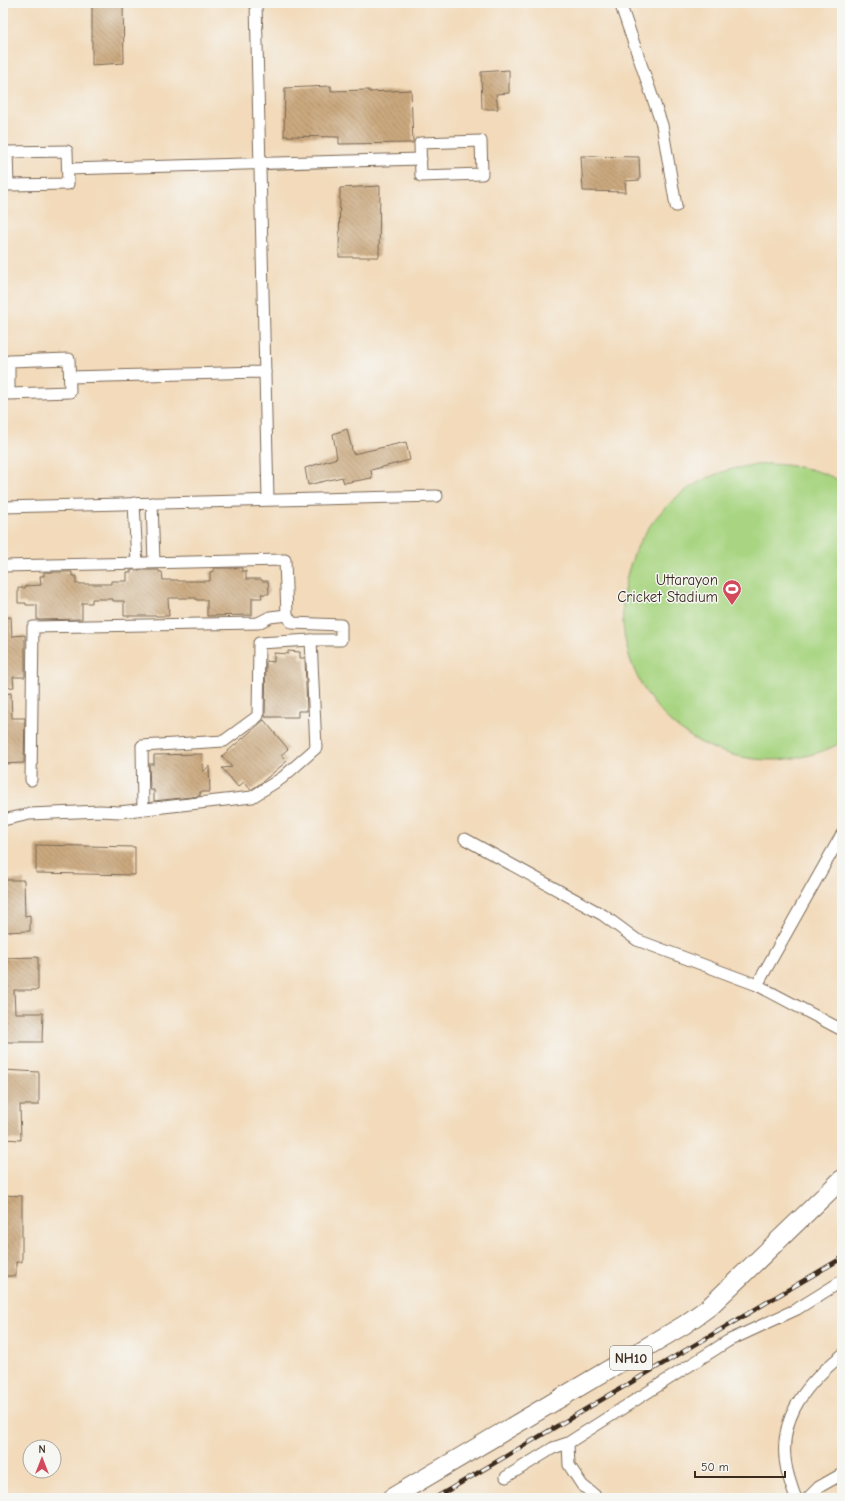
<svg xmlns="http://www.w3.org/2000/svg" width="845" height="1501" viewBox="0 0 845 1501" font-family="'Comic Neue',sans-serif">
<defs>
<pattern id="building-back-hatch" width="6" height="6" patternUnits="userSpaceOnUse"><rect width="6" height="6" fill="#cba97f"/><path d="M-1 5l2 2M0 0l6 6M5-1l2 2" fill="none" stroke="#a68a67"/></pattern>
</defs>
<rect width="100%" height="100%" fill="#f6f6f2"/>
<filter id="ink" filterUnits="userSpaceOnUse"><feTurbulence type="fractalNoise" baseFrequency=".025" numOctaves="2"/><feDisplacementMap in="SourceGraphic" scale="8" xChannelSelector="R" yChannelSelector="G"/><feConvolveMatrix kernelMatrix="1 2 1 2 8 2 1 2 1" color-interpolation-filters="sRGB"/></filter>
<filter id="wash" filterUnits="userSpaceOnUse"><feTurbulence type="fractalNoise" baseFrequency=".012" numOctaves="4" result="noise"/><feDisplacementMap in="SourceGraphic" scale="16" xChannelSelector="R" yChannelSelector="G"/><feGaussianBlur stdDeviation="0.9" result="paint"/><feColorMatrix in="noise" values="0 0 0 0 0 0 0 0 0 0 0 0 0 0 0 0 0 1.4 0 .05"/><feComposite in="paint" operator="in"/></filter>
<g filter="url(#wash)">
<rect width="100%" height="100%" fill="#f2daba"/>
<!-- garden -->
<path fill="#a9d582" stroke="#728050" d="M 769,464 C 795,465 819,469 842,482 L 842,742 C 814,758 779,763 748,758 C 715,753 684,737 662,713 C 595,640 616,523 705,479 C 725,469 747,465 769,464 Z"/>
<g id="blocks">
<!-- building -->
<g fill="url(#building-back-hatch)">
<polygon points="123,3 124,63 92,65 92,6"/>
<polygon points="509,70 509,93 496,94 498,109 482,109 481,72"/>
<polygon points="331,86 331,91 369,90 369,92 411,90 413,143 339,144 339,137 284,136 285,88"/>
<polygon points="581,156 639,157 640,180 625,181 626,192 583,191"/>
<polygon points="380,186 379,257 339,257 340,188"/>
<polygon points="347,429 353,454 406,442 410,460 371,470 372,478 344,483 342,477 308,485 305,468 337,458 333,434"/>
<polygon points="214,568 242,568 242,571 246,571 246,579 261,579 262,581 268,581 269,594 261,594 262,598 252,598 252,615 207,616 207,600 196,600 196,598 168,598 169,616 124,616 124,601 113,601 113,599 92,599 92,603 82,603 82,619 37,620 37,605 26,605 26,603 18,603 18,588 25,588 25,586 41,585 40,576 44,576 44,572 72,572 72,576 76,576 76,584 111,584 111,581 127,581 127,572 131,572 131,570 159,570 159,572 162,572 163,580 178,580 178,581 210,581 210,572 214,571"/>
<polygon points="11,617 12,636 25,635 25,677 13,677 14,687 3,688 3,618"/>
<polygon points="288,651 300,652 300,658 305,658 307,711 298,711 298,717 265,717 266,661 274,662 274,653 288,654"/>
<polygon points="11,693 12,718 25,718 24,763 3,764 3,694"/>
<polygon points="264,720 288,749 281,755 287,761 261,783 251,790 244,782 238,787 222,768 232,767 222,756"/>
<polygon points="202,754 203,772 209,766 210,792 200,792 200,796 154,801 154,790 150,790 149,764 154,764 154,755"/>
<polygon points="36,845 135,847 135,875 36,873"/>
<polygon points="3,880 24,880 25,916 30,915 30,931 3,932"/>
<polygon points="38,957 38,990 14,990 15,1013 43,1013 42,1042 3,1042 3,958"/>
<polygon points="3,1070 39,1072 39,1105 20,1105 21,1140 3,1139"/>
<polygon points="3,1195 22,1196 22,1262 16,1262 16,1276 3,1276"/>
</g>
</g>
</g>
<g filter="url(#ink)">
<use href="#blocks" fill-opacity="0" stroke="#7b6855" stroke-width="1"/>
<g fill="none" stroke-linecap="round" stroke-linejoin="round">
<defs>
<g id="minor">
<polyline points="256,3 268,499"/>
<polyline points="620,3 662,125 676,206"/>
<polygon points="481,141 482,174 421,176 420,143"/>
<polygon points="67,151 68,184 8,185 7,152"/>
<polyline points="68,169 421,159"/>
<polygon points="69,359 70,392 9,394 9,361"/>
<polyline points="70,377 265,372"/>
<polyline points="134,503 137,563"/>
<polyline points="152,503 154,562"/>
<polyline points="3,507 437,496"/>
<polyline points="3,566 285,560 287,615 292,623 341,625 341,640 311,640 316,748 282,778 252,797 119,812 100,811 30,814 3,820"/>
<polyline points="31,780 33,627 258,623 270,617 287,615"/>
<polyline points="143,809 142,746 224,741 258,716 259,643 311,640"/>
<polyline points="465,839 603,915 637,940 757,985 842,1030"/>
<polyline points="757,985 842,834"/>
<polyline points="568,1443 569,1465 582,1485 598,1498"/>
<polyline points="506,1477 553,1448 568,1443 728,1341 797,1309 842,1281"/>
<path d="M 796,1498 C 793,1492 791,1484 789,1478 C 773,1425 802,1387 842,1355"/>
<polyline points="808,1498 819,1487 842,1474"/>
</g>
<polyline id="trunk" points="391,1498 684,1325 709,1307 842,1179"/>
</defs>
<!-- minor casing -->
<use href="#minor" stroke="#7b6855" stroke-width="13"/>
<!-- trunk casing -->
<use href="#trunk" stroke="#7b6855" stroke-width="20"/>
<!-- minor -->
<use href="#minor" stroke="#fff" stroke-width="11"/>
<!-- trunk -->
<use href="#trunk" stroke="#fff" stroke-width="18"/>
<defs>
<polyline id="rail" points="435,1498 842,1258"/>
</defs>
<!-- rail casing -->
<use href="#rail" stroke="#3b2a1e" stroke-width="4.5"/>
<!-- rail -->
<use href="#rail" stroke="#f6f6f2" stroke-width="3" stroke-dasharray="9" stroke-linecap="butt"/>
</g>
</g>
<!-- icons -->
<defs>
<symbol id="stadium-pin" viewBox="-11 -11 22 30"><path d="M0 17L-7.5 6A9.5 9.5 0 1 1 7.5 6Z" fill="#d1495b" stroke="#f6f6f2"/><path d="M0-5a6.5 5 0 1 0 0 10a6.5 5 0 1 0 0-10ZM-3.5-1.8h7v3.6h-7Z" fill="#fff"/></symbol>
</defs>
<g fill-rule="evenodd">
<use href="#stadium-pin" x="721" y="578" width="22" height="30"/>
</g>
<g text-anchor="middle" stroke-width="3" stroke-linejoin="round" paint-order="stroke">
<!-- shield labels -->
<rect fill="#f6f6f2" stroke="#73675e" stroke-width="1" x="610" y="1346" width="42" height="24" rx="3"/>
<g font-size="14" font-weight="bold" fill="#3b2a1e">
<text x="631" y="1363">NH10</text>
</g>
<!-- poi labels -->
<g font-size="15" fill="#3b2a1e" stroke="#f6f6f2" text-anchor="end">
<text x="718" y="585">Uttarayon<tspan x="718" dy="17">Cricket Stadium</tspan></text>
</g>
</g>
<!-- margin -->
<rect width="845" height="1501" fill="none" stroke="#f6f6f2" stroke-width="16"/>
<!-- north arrow -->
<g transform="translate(42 1459)"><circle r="19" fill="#f6f6f2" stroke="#aba49d"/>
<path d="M0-3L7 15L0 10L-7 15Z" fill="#d1495b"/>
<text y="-6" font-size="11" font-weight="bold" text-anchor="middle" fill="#3b2a1e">N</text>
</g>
<!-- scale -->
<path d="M695 1471v6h90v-6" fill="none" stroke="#3b2a1e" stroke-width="2"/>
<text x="701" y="1471" font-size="12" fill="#3b2a1e" stroke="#f6f6f2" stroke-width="3" paint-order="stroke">50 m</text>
</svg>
